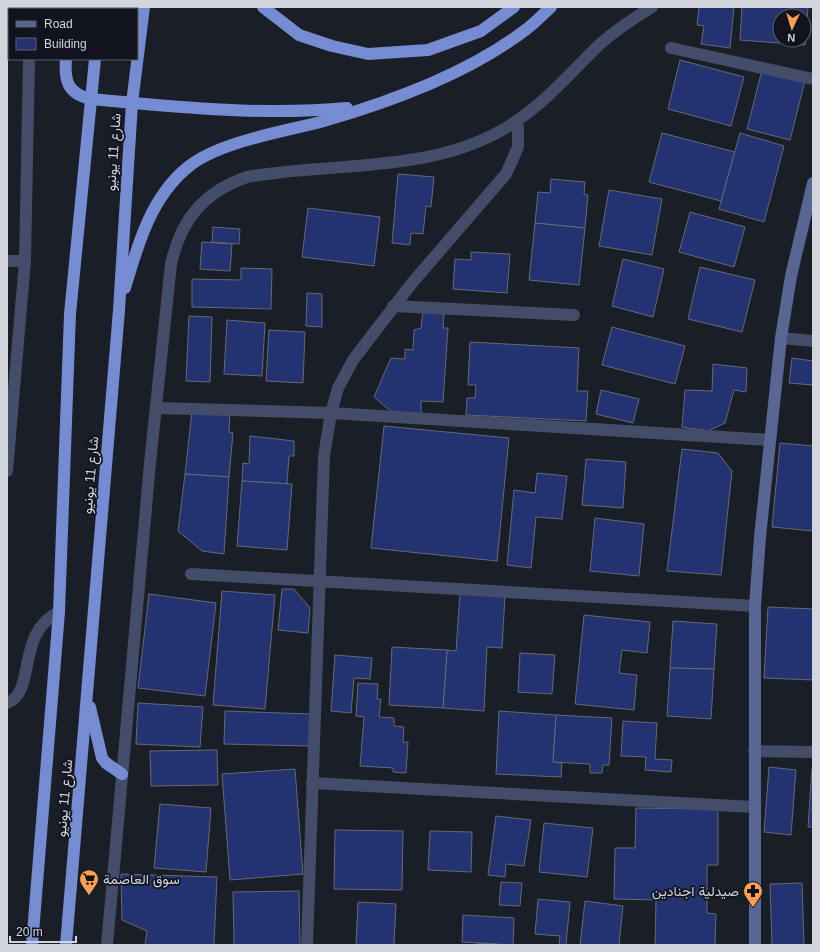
<svg xmlns="http://www.w3.org/2000/svg" width="820" height="952" viewBox="0 0 820 952" font-family="Arial,Vazirmatn,sans-serif">
<rect width="100%" height="100%" fill="#1a1e27"/>
<!-- building -->
<g fill="#233371" stroke="#656975" fill-rule="evenodd">
<polygon points="699,7 734,7 730,48 701,44 704,26 697,25"/>
<path d="M 742,7 L 808,7 L 805,45 L 740,40 ZM 780,16 L 804,16 L 804,40 L 780,40 Z"/>
<polygon points="680,60 744,77 731,126 668,109"/>
<polygon points="762,70 805,81 790,140 747,129"/>
<polygon points="662,133 735,152 721,201 649,182"/>
<polygon points="740,133 784,146 764,222 719,209"/>
<polygon points="398,174 434,177 431,207 426,206 423,234 411,233 410,245 392,243"/>
<polygon points="551,179 585,182 584,194 588,195 585,228 535,223 538,192 550,193"/>
<polygon points="609,190 662,199 652,255 599,246"/>
<polygon points="308,208 380,217 374,266 302,257"/>
<polygon points="690,212 745,227 734,267 679,252"/>
<polygon points="535,223 585,228 579,285 529,280"/>
<polygon points="213,227 240,229 239,244 212,242"/>
<polygon points="202,242 232,244 230,271 200,269"/>
<polygon points="471,252 510,254 507,293 453,289 455,259 471,260"/>
<polygon points="623,259 664,269 653,317 612,306"/>
<polygon points="700,267 755,280 742,332 688,319"/>
<polygon points="241,268 272,269 271,309 192,307 192,279 241,280"/>
<polygon points="307,293 322,294 322,327 306,326"/>
<polygon points="423,311 444,313 443,328 448,328 443,402 421,401 421,415 393,413 374,397 391,358 405,359 405,349 413,350 414,330 421,328"/>
<polygon points="189,316 212,317 210,382 186,381"/>
<polygon points="227,320 265,323 262,376 224,374"/>
<polygon points="612,327 685,346 675,384 602,365"/>
<polygon points="269,330 305,332 303,383 266,381"/>
<polygon points="470,342 579,348 577,391 588,391 586,421 466,415 467,398 475,398 476,385 468,385"/>
<polygon points="792,358 813,361 813,385 789,383"/>
<polygon points="713,364 747,368 746,392 734,390 725,423 708,431 682,427 685,390 712,391"/>
<polygon points="601,390 639,399 633,423 596,414"/>
<polygon points="192,411 230,413 229,432 233,433 229,477 185,474"/>
<polygon points="384,426 509,438 497,561 371,548"/>
<polygon points="250,436 294,441 294,456 289,456 287,484 242,481 243,463 249,464"/>
<polygon points="780,443 813,446 813,531 772,527"/>
<polygon points="682,449 718,453 732,471 721,575 667,571"/>
<polygon points="586,459 626,462 623,508 582,505"/>
<polygon points="537,473 567,476 562,519 536,517 531,568 507,565 514,490 535,493"/>
<polygon points="185,474 229,477 224,554 202,551 178,531"/>
<polygon points="242,481 292,484 287,550 237,546"/>
<polygon points="595,518 644,524 639,576 590,571"/>
<polygon points="282,589 294,589 310,608 308,633 278,630"/>
<polygon points="222,591 275,595 265,709 213,705"/>
<polygon points="460,593 505,596 502,648 487,647 484,711 443,708 447,650 456,651"/>
<polygon points="149,594 216,603 205,696 138,688"/>
<polygon points="768,607 813,609 813,680 764,678"/>
<polygon points="584,615 650,622 647,653 622,650 619,673 637,675 634,710 575,704"/>
<polygon points="673,621 717,624 714,669 670,668"/>
<polygon points="392,647 447,650 443,708 389,705"/>
<polygon points="520,653 555,655 552,694 518,692"/>
<polygon points="335,655 372,658 370,679 354,678 351,713 331,711"/>
<polygon points="670,668 714,669 711,719 667,716"/>
<polygon points="358,683 378,684 377,699 381,699 379,717 394,718 394,726 404,727 403,742 408,742 406,773 393,772 393,768 360,766 364,717 356,716"/>
<polygon points="138,703 203,707 200,747 136,744"/>
<polygon points="225,711 310,714 309,746 224,744"/>
<polygon points="499,711 556,715 553,762 562,763 561,777 496,774"/>
<polygon points="556,715 612,718 609,765 603,765 602,773 590,773 590,764 553,762"/>
<polygon points="623,721 657,723 655,759 672,760 671,772 645,770 646,757 621,756"/>
<polygon points="217,750 218,785 151,786 150,751"/>
<polygon points="769,767 796,770 791,835 764,832"/>
<polygon points="295,769 303,874 230,880 222,774"/>
<polygon points="812,769 813,769 813,827 808,827"/>
<polygon points="160,804 211,808 206,872 154,868"/>
<polygon points="636,808 718,809 718,865 707,865 707,913 716,914 715,945 655,945 656,900 614,899 615,848 635,848"/>
<polygon points="496,816 531,820 524,866 506,864 505,877 488,875"/>
<polygon points="544,823 593,828 587,877 539,872"/>
<polygon points="335,830 403,831 402,890 334,889"/>
<polygon points="430,831 472,832 471,872 428,870"/>
<polygon points="121,874 217,877 214,945 145,945 147,931 122,920"/>
<polygon points="501,882 522,883 520,906 499,905"/>
<polygon points="802,883 804,945 772,945 770,884"/>
<polygon points="299,891 300,945 234,945 233,892"/>
<polygon points="538,899 570,902 566,945 559,945 560,936 535,934"/>
<polygon points="585,901 623,906 619,945 580,945"/>
<polygon points="358,902 396,904 394,945 356,945"/>
<polygon points="463,915 514,918 513,945 462,942"/>
<polygon points="478,943 504,945 478,945"/>
</g>
<g fill="none" stroke-linecap="round" stroke-linejoin="round">
<!-- street -->
<g stroke="#434d69" stroke-width="12">
<polyline points="29,9 30,7"/>
<polyline points="671,48 813,79"/>
<polyline points="7,261 25,261"/>
<polyline points="393,306 574,315"/>
<polyline points="781,338 813,341"/>
<polyline points="156,408 331,413 770,440"/>
<polyline points="7,471 25,261 29,59"/>
<polyline points="191,574 755,606"/>
<path d="M 7,703 C 37,692 15,633 59,612"/>
<polyline points="754,751 813,752"/>
<polyline points="312,783 754,807"/>
<path d="M 107,945 L 150,463 L 171,264 C 181,219 204,192 247,177 C 336,161 437,175 515,122 C 548,100 572,71 600,44 C 616,30 634,18 652,7"/>
<polyline points="307,945 324,456 331,413 338,388 353,360 412,283 506,174 518,147 518,127 514,123"/>
</g>
<!-- secondary -->
<polyline stroke="#576693" stroke-width="12" points="755,945 755,606 760,537 781,338 791,276 813,183"/>
<!-- highway -->
<g stroke="#758cd2" stroke-width="12">
<polyline points="263,7 299,35 332,46 368,54 428,50 481,31 514,7"/>
<polyline points="72,9 72,7"/>
<polyline points="100,9 100,7"/>
<path d="M 66,59 C 64,81 68,94 91,99 C 176,107 262,116 347,108"/>
<path d="M 125,288 C 138,244 151,197 188,167 C 220,141 284,132 324,121 C 390,102 470,72 524,31 C 534,24 542,15 551,7"/>
<polyline points="90,707 102,758 106,763 122,774"/>
<polyline points="32,945 59,612 70,314 95,59"/>
<polyline points="66,945 119,310 132,103 144,7"/>
</g>
</g>
<!-- icons -->
<defs>
<symbol id="supermarket-pin" viewBox="-11 -11 22 30"><path d="M0 17L-7.5 6A9.5 9.5 0 1 1 7.5 6Z" fill="#fa9f4f" stroke="#11141e"/><path d="M-6-5.5h2.5l.6 2H6L4.5 2H-2.5L-4.4-4H-6ZM-1.5 3.2a1.3 1.3 0 1 0 .1 0ZM3 3.2a1.3 1.3 0 1 0 .1 0Z" fill="#111"/></symbol>
<symbol id="pharmacy-pin" viewBox="-11 -11 22 30"><path d="M0 17L-7.5 6A9.5 9.5 0 1 1 7.5 6Z" fill="#fa9f4f" stroke="#11141e"/><path d="M-2-6h4v4h4v4h-4v4h-4v-4h-4v-4h4Z" fill="#111"/></symbol>
</defs>
<g fill-rule="evenodd">
<use href="#supermarket-pin" x="78" y="868" width="22" height="30"/>
<use href="#pharmacy-pin" x="742" y="880" width="22" height="30"/>
</g>
<g text-anchor="middle" stroke-width="3.5" stroke-linejoin="round" paint-order="stroke">
<!-- street labels -->
<g font-size="14" fill="#d3d5dc" stroke="#11141e">
<text transform="translate(113 152) rotate(-86)" y="5">شارع 11 يونيو</text>
<text transform="translate(90 475) rotate(-85)" y="5">شارع 11 يونيو</text>
<text transform="translate(64 798) rotate(-85)" y="5">شارع 11 يونيو</text>
</g>
<!-- poi labels -->
<g font-size="14" fill="#d3d5dc" stroke="#11141e" text-anchor="start">
<text x="103" y="884">سوق العاصمة</text>
<text x="739" y="896" text-anchor="end">صيدلية اجنادين</text>
</g>
</g>
<!-- border -->
<rect width="820" height="952" fill="none" stroke="#d3d5dc" stroke-width="16"/>
<!-- legend -->
<rect x="8" y="8" width="130" height="52" fill="#11141e" stroke="#5f616a"/>
<rect x="16" y="21" width="20" height="6" fill="#576693" stroke="#5f616a"/>
<text x="44" y="28" font-size="12" fill="#d3d5dc">Road</text>
<rect x="16" y="38" width="20" height="12" fill="#233371" stroke="#5f616a"/>
<text x="44" y="48" font-size="12" fill="#d3d5dc">Building</text>
<!-- north arrow -->
<g transform="translate(792 28) rotate(184)"><circle r="19" fill="#11141e" stroke="#5f616a"/>
<path d="M0-3L7 15L0 10L-7 15Z" fill="#fa9f4f"/>
<text y="-6" font-size="11" font-weight="bold" text-anchor="middle" fill="#d3d5dc">N</text>
</g>
<!-- scale -->
<path d="M10 936v6h66v-6" fill="none" stroke="#d3d5dc" stroke-width="2"/>
<text x="16" y="936" font-size="12" fill="#d3d5dc" stroke="#11141e" stroke-width="3" paint-order="stroke">20 m</text>
</svg>
